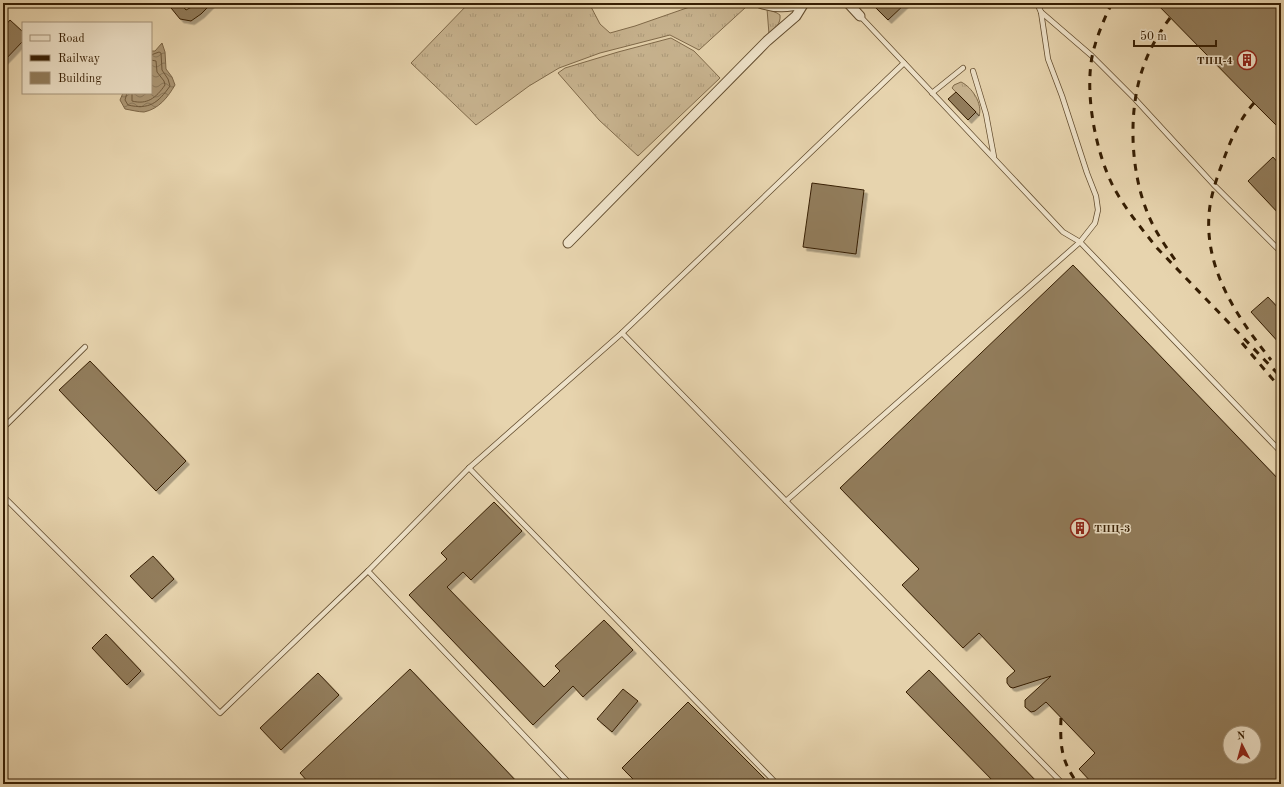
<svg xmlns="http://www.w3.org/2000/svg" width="1284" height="787" viewBox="0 0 1284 787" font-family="'Old Standard TT',serif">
<defs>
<pattern id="grass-tufts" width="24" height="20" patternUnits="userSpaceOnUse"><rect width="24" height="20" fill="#c9b591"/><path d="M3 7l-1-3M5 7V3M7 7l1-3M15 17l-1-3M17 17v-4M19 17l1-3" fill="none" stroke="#ad9b7b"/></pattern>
<pattern id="water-waves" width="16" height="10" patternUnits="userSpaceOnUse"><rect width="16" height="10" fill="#ab9674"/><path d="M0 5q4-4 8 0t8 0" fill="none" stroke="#8c7a5d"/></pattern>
<filter id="shadow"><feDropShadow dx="3.5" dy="3.5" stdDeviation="0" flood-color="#0004"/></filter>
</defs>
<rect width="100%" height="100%" fill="#e7d4ae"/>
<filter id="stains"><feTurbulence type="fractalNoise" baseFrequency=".005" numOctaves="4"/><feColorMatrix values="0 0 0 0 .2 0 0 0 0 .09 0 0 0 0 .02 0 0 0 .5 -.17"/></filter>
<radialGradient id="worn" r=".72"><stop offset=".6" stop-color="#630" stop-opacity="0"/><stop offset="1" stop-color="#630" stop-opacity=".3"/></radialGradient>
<!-- grass -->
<g fill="url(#grass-tufts)" stroke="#806a4a">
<polygon points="469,3 589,3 600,24 610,33 635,26 701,3 736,4 746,7 699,50 670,35 600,53 559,68 529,86 476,125 411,63"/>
<path d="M 767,9 L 777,13 L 780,15 C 781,24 775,28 769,34 Z"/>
<polygon points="671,38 694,51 720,78 638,156 599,120 558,73 565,68 618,52"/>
<path d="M 961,82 C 972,87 983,104 979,116 L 952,88 L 954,85 Z"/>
</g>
<!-- water -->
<path fill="url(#water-waves)" stroke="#7c6647" d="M 162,43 L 165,52 L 166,69 L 172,77 L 175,85 C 168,97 159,109 144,112 C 139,112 131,110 125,109 L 120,100 L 123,93 L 151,93 L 151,51 L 155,51 Z"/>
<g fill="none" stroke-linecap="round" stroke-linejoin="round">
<!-- shore -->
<g stroke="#705a3c" stroke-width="1">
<path d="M 127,93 L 125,100 L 128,105 C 149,110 158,103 170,86 L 168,79 L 162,70 L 161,53 L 159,52 L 151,55"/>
<path d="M 132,93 L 132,101 C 147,105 156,98 165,85 L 164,81 L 157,72 L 156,61 L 151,60"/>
</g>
</g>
<!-- building -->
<g fill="#927d5c" stroke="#361e03" fill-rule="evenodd" filter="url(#shadow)">
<polygon points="167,3 180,3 186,10 199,3 212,3 201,14 191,21 180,19"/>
<polygon points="871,3 906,3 888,20"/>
<polygon points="1156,3 1281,3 1281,130 1254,103"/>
<polygon points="10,20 23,32 23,41 3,62 3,28"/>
<polygon points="956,92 976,112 968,120 948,99"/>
<polygon points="1273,157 1281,166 1281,216 1248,181"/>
<polygon points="812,183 864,190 856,254 803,247"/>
<path d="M 1073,265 L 1281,482 L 1281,784 L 1093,784 L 1079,769 L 1095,753 L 1046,702 L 1035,711 L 1031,712 L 1025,707 L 1025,700 L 1051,676 L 1013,688 L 1010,687 L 1007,683 L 1007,678 L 1015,671 L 979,633 L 963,648 L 902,585 L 919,569 L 840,488 ZM 1230,733 L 1254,733 L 1254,757 L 1230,757 Z"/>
<polygon points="1268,297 1281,311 1281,345 1251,312"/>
<polygon points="90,361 186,461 156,491 59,390"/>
<polygon points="494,502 522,531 471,580 463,572 447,587 544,687 560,671 555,666 604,620 633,650 583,697 573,686 533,725 409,595 447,559 441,553"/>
<polygon points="153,556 174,579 152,599 130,576"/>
<polygon points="106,634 141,671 127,685 92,648"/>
<polygon points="410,669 519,784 310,784 300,773"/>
<polygon points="929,670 1039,784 996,784 906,692"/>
<polygon points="318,673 339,695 281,750 260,728"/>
<polygon points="623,689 638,701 612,732 597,719"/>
<polygon points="688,702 770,784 638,784 622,768"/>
</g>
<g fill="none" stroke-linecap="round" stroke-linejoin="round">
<defs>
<g id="service">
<polyline points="1041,12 1092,56 1135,99 1215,186 1281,252"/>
<polyline points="860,16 1063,232 1080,242 1095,223 1098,210 1096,196 1087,173 1062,96 1048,59 1041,12 1037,3"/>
<polyline points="973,71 986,114 994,157"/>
<polyline points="932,93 963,68"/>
<polyline points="622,333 786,501 1080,242 1281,452"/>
<polyline points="3,428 85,347"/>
<polyline points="469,468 777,784"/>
<polyline points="3,496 220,713 368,571"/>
<polyline points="786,501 1063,784"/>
<polyline points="570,784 368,571 469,468 622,333 904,63"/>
</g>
<g id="minor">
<path d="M 760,3 C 774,8 789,8 804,3"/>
<polyline points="848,3 860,16"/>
<polyline points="568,243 767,41 796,16 804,3"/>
</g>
</defs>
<!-- service casing -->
<use href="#service" stroke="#624c2e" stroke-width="6"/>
<!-- minor casing -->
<use href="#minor" stroke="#624c2e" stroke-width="11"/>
<!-- service -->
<use href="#service" stroke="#efe3ca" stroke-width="4.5"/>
<!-- minor -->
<use href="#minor" stroke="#efe3ca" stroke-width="9"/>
<!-- rail -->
<g stroke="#361e03" stroke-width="3" stroke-dasharray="7 7" stroke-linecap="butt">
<path d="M 1112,3 C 1105,17 1099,31 1095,45 C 1082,85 1095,152 1114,188 C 1126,210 1142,229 1157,248 L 1281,377"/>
<path d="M 1170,18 C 1159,33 1150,48 1144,65 C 1128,107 1130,167 1146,209 C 1153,229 1166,247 1178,264"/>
<path d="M 1254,103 C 1238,121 1230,142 1222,164 C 1216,180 1210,198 1209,215 C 1205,271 1238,318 1271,360"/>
<polyline points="1242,343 1281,389"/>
<path d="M 1061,718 C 1060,746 1061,761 1078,784"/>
</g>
</g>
<!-- icons -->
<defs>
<symbol id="building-ring" viewBox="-11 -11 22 22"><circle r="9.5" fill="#efe3ca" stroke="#8f2418" stroke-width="1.5"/><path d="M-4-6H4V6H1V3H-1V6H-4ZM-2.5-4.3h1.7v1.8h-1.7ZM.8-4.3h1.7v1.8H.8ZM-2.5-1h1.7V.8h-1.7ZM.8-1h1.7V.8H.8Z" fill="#8f2418"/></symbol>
</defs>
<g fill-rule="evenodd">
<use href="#building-ring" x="1236" y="49" width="22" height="22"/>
<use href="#building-ring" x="1069" y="517" width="22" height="22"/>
</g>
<g text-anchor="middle" stroke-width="3" stroke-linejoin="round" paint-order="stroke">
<!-- poi labels -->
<g font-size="11" font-weight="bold" fill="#361e03" stroke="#efe3ca" text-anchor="end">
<text x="1233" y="64">ТПЦ-4</text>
<text x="1094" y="532" text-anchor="start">ТПЦ-3</text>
</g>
</g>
<!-- margin -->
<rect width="1284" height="787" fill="none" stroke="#e7d4ae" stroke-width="16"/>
<rect x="4" y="4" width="1276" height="779" fill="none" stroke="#361e03" stroke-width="2"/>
<rect x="8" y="8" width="1268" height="771" fill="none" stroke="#361e03"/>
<!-- legend -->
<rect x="22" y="22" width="130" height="72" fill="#efe3ca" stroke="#a5947a"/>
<rect x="30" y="35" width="20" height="6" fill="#efe3ca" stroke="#a5947a"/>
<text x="58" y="42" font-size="12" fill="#361e03">Road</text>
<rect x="30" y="55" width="20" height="6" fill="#361e03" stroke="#a5947a"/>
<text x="58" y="62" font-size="12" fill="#361e03">Railway</text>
<rect x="30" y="72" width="20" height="12" fill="#927d5c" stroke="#a5947a"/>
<text x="58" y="82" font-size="12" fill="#361e03">Building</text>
<!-- north arrow -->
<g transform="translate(1242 745) rotate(354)"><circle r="19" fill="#efe3ca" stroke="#a5947a"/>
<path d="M0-3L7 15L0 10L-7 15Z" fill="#8f2418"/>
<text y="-6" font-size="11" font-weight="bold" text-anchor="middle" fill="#361e03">N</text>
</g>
<!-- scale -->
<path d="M1134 40v6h82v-6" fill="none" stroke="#361e03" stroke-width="2"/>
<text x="1140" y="40" font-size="12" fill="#361e03" stroke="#efe3ca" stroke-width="3" paint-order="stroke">50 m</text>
<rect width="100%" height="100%" filter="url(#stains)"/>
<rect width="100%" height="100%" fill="url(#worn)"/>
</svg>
